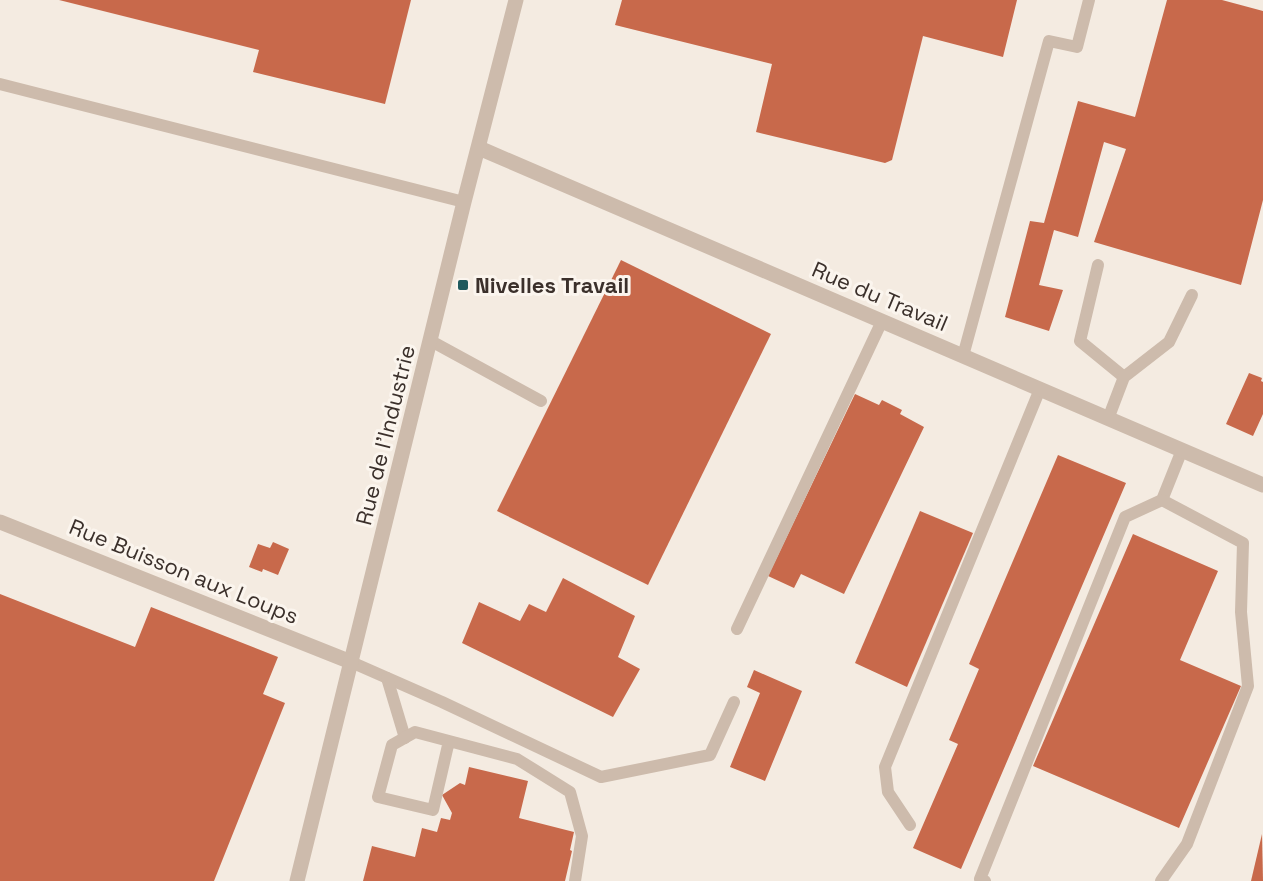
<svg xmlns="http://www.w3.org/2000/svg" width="1263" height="881" viewBox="0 0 1263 881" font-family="'Space Grotesk',sans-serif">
<rect width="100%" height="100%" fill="#f4ebe1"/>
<!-- building -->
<g fill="#c8694b">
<polygon points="59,0 411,0 385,104 253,72 259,50"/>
<polygon points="622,0 1017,0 1003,57 923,36 892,160 885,163 756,132 772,64 615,25"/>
<polygon points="1167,0 1222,0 1263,11 1263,200 1241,285 1094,242 1126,149 1104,142 1078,237 1054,230 1039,285 1063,290 1049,331 1005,317 1030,221 1044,223 1078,101 1135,117"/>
<polygon points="621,260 771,334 648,585 497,511"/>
<polygon points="1249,373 1262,378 1261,381 1263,382 1263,414 1253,436 1226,424"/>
<polygon points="855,394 879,405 882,400 902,410 900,414 924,427 844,594 801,574 794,588 768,576"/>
<polygon points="1058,455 1126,483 961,869 913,848 958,744 949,740 979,669 969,664"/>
<polygon points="920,511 973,533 907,687 855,663"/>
<polygon points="1133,534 1218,571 1180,660 1241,686 1179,828 1033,766"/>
<polygon points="273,542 289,549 278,575 263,569 262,572 249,567 258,544 270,548"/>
<polygon points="563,578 635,616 618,657 640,669 613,717 462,643 479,602 520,621 529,604 546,612"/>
<polygon points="0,594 135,647 151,607 278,657 263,694 285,703 214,881 0,881"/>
<polygon points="754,670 802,691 765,781 730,767 760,693 747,687"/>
<polygon points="469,767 528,781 519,818 574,832 570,850 572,851 565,881 363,881 372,846 415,857 422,828 437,832 441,818 450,820 452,813 442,795 460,783 465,785"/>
<polygon points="1262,834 1263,881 1251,881"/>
</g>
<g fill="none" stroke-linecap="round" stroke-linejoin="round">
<!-- lane -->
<g stroke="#cdbbac" stroke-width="12">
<polyline points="0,84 464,202"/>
<polyline points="1098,265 1080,341 1124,377"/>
<polyline points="431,341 541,401"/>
<polyline points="963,356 1049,41 1077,47 1089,0"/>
<polyline points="1108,419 1124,377 1169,342 1192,295"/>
<polyline points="737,629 882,321"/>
<polyline points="351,662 442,702 601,777 710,755 734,702"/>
<polyline points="387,678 405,738"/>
<polyline points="449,741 433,810 378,797 392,745 415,732 517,759 570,792 582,836 575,881"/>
<polyline points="910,825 888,792 885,767 1040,389"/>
<polyline points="985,881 980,879 1125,517 1162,500 1182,450"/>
<polyline points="1161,881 1187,844 1248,686 1241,612 1243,543 1162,500"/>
</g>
<!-- street -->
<g stroke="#cdbbac" stroke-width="15">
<polyline points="479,148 1263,485"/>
<polyline points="0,522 351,662"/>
<polyline points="297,881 464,202 516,0"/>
</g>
</g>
<!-- markers -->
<rect fill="#1f5a5e" stroke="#fbf5ee" stroke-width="2" x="457" y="279" width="12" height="12" rx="3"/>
<g text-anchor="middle" stroke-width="6" stroke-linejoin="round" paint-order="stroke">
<!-- poi labels -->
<g font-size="22" font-weight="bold" fill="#3b302b" stroke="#fbf5ee" text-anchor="start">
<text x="475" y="293">Nivelles Travail</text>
</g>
<!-- street labels -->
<g font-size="22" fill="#3b302b" stroke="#fbf5ee">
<text transform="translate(880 296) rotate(23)" y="8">Rue du Travail</text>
<text transform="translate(385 435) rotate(-76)" y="8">Rue de l'Industrie</text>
<text transform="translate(184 571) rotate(22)" y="8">Rue Buisson aux Loups</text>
</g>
</g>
</svg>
